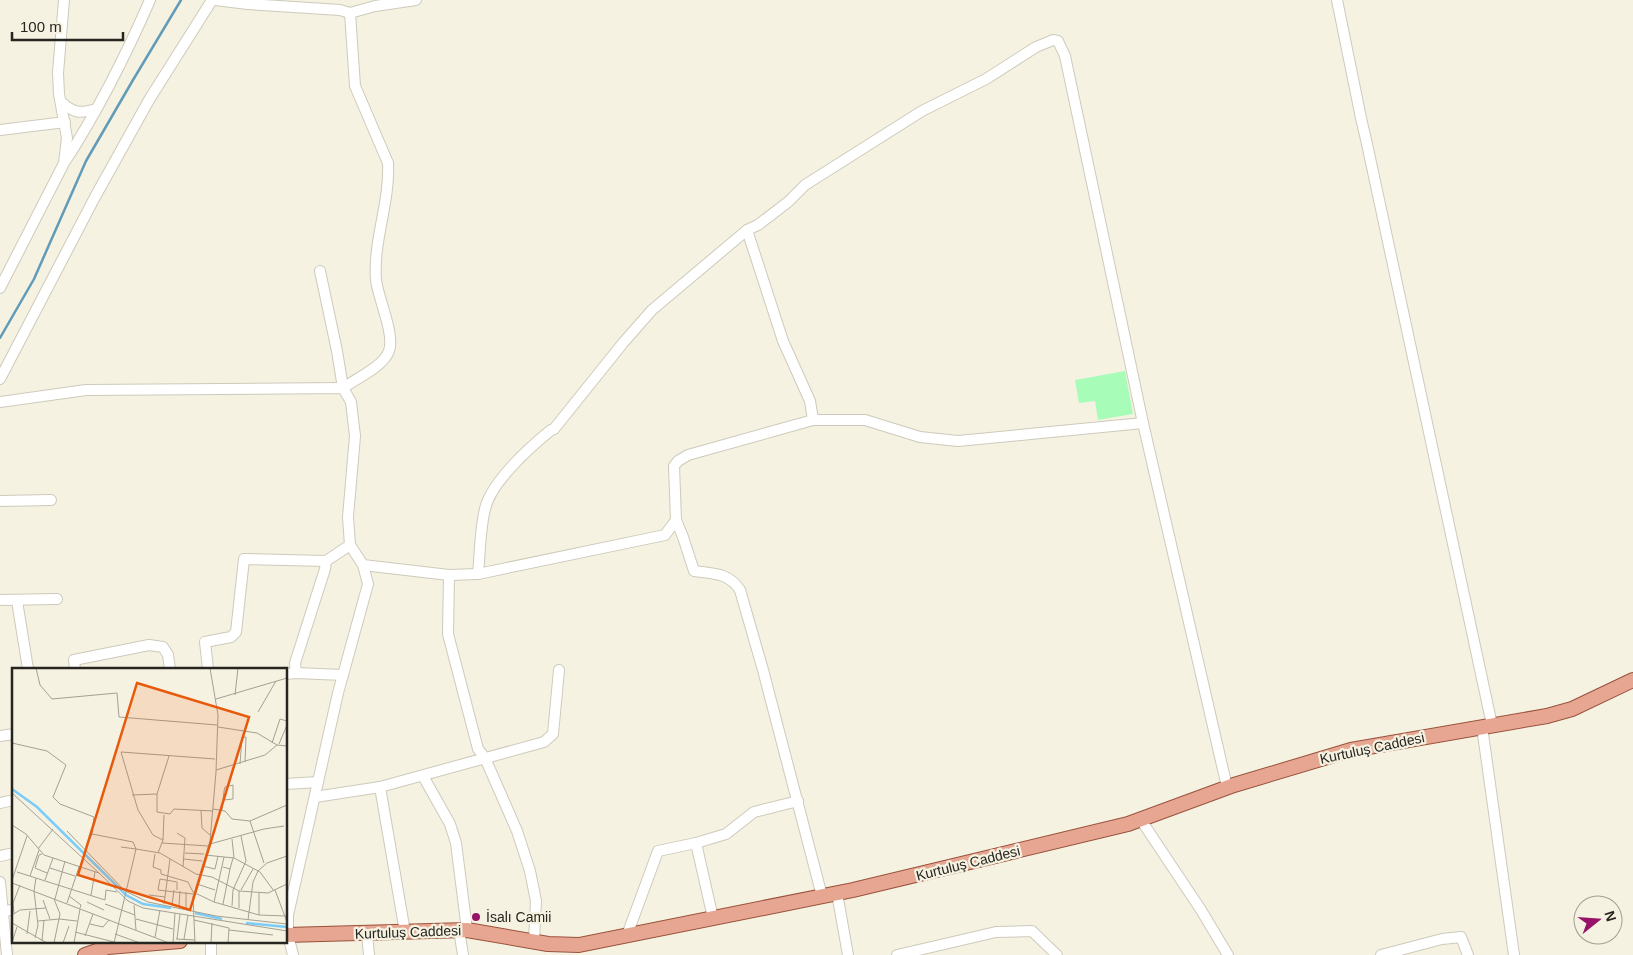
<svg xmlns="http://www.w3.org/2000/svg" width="1633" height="955" viewBox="0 0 1633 955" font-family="Arial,sans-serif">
<rect width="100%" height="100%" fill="#f6f2e2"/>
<!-- green -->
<polygon fill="#a7fcb8" points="1125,371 1133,414 1098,420 1095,401 1079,403 1075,380"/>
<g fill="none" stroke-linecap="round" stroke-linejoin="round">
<!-- stream -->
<polyline stroke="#619bb8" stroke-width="2.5" points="0,338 34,279 86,161 133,80 181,0"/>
<defs>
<g id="minor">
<polyline points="215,0 248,4 340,10 350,13 375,6 416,0"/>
<polyline points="1337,0 1361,118 1367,144 1492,725"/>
<path d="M 61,102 C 74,113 79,114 96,109"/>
<polyline points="0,130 65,122"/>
<path d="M 66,160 C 99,109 126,55 150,0"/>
<polyline points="747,230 783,341 810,401 813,420"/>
<path d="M 320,271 L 337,351 L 343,388 C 357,378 383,367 389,351 C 395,334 378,298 376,280 C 373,240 390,203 388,163 L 355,86 L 350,13"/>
<polyline points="0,288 64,163 67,138 59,94 58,73 64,0"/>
<polyline points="0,379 95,197 149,100 212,0"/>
<polyline points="0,402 86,390 343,388 351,402 355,436 348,517 350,545 363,565 368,584 338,693 288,915 288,935 293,955"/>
<polyline points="0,501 51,500"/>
<polyline points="363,565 449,575 478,574 665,535 676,520"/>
<path d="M 478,574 C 480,553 480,529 485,509 C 491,482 530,447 551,430 L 554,429 L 623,343 L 652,310 L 747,230 L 758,225 L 788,202 L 805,185 L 922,111 L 986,79 L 1036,47 L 1053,40 L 1058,41 L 1065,56 L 1143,423 L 1227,787"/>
<polyline points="449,575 448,634 478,749 485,758 517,831 530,871 536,901 534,941"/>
<polyline points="0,600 57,599"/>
<polyline points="17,601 28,669"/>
<polyline points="75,669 74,660 149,645 163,647 168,655 170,669"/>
<polyline points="208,669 205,642 231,637 236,632 244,559 326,561 350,545"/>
<polyline points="296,673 295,663 325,569 326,561"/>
<polyline points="286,674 296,673 343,675"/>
<polyline points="1482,727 1514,955"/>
<polyline points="0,736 14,734"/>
<polyline points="423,776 450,824 456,843 467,930"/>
<polyline points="286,784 318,782"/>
<polyline points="380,787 405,932"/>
<polyline points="315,797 380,787 544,742 553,734 559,670"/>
<polyline points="0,803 14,800"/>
<polyline points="1141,820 1201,910 1228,955"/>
<polyline points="696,843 713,918"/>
<polyline points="0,856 14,853"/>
<polyline points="0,882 7,955"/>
<polyline points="837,893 848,955"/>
<path d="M 822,896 L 763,670 L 740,590 C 728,572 713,574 694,571 L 683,537 L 676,520 L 674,466 L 678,461 L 688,455 L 813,420 L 865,420 L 920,437 L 958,441 L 1143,423"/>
<polyline points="3,912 14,909"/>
<polyline points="459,930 463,955"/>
<polyline points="367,933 369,955"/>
<polyline points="627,935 658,851 696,843 726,834 754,812 798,801"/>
<polyline points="211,955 211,941"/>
<polyline points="897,955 996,932 1032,931 1057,955"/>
<polyline points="1381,955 1442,939 1461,937 1468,955"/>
</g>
<g id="major">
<polyline points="286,935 467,930 548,944 579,945 853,890 1128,824 1234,785 1351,750 1547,716 1572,709 1633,680"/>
<polyline points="85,955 108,947 180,941"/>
</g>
</defs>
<!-- minor casing -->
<use href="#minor" stroke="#cecabb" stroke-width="12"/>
<!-- major casing -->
<use href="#major" stroke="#99523b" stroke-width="16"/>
<!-- minor -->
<use href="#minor" stroke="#fff" stroke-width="10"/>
<!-- major -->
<use href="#major" stroke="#e7a692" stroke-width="14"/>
</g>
<!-- markers -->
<circle fill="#97136a" stroke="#f6f2e2" stroke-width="2" cx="476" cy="917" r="5"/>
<g text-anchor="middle" stroke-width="4.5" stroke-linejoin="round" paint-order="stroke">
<!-- street labels -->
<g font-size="14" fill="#27251f" stroke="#f6f2e2">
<text transform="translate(1372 748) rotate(-12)" y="5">Kurtuluş Caddesi</text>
<text transform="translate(968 863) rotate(-14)" y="5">Kurtuluş Caddesi</text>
<text transform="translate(408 932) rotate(-2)" y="5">Kurtuluş Caddesi</text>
</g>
<!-- poi labels -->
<g font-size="14" fill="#27251f" stroke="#f6f2e2" text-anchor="start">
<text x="486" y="922">İsalı Camii</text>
</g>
</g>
<!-- overview -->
<g transform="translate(12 668)">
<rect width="275" height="275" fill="#f6f2e2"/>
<path fill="none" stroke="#7acdf9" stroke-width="2.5" d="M 0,121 L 25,139 L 114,227 L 131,236 L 159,240M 183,245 L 210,251M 234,255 L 275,259"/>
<path fill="none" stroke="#a3a094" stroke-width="1" d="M 24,0 L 28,17 L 40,31 L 105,25 L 107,49 L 205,57M 223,27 L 226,0M 204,31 L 275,10M 246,44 L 264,13M 206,59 L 245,65 L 265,77M 0,75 L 35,83 L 54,97 L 41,129 L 48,136 L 82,149 L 80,166 L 73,182M 260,75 L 268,51 L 275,53M 267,76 L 275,57M 157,88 L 145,126 L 145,144 L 158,146 L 162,141 L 201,143M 228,96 L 230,69 L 234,69 L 233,94M 204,102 L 253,87 L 265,77 L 275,78M 0,125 L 87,205M 120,127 L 145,126M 201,141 L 213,143 L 220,151 L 238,153 L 275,137M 189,142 L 190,160 L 198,167M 210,142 L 211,132 L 212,123 L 213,119 L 221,117 L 221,131 L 211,132M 238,153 L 252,195M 0,157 L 14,166 L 32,187 L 87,205 L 116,233 L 131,240 L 275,263M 55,163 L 113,223M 165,165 L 173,170 L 171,199M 80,166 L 121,174 L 124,181 L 109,179M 220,171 L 222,190M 151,172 L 141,167 L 126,142 L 109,84 L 203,91M 150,175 L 196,178M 198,176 L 252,161 L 272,158M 26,181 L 41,161M 146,185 L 151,172 L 152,147M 173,185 L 192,186M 30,186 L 27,187 L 23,200 L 35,205M 143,186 L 141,199 L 149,202 L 149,206 L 176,214 L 181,224 L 202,234 L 247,247 L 274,248M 193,187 L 222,190 L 248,204 L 262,223M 172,191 L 190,193M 190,198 L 203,201 L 206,188M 211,199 L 218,201 L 221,190M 38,200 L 63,208M 5,204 L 93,232 L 94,222 L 105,224M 18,208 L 27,182M 0,212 L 15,168M 33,212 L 41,190M 0,215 L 157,275M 185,216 L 203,222M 165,222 L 165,214 L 148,211 L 146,222 L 181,226M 229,222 L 241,201M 263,222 L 275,254M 113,223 L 136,234 L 204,248 L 275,256M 247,225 L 247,247M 79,227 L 83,204M 137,227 L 153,229M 57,228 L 69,237 L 68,240M 42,231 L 48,246 L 42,275M 43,231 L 53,193M 31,232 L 38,251M 75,234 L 92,242M 202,234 L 212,189M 55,235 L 67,199M 93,236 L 123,247M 152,236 L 158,191M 211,236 L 218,201M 122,237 L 124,262M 160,237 L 162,222M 167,238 L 168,223M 220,238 L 221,222 L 234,193 L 229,168M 174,240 L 174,224M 227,240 L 227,223M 2,245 L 1,235 L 8,217M 0,247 L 8,242 L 34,240M 47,251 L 65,253M 124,251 L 161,261M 182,252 L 217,260M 236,252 L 241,214 L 246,203 L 255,195 L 275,188M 26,253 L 47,251M 0,255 L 35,275M 78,256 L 91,259 L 97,252M 217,262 L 261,267M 63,264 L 102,274M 15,266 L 18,243M 103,266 L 128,275M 73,268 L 81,246M 143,269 L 148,242M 23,270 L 26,257 L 22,223 L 24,210M 164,271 L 183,272M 165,271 L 168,246M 172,271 L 176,247M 30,273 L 32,252M 0,274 L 5,259M 51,275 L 57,258M 62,275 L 68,241M 102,275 L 124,181 L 148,185 L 184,206 L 200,209 L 227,223 L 256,225 L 275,216M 161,275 L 163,245M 183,275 L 181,229 L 198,173 L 204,104 L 206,47 L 198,0M 199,275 L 200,255M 216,275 L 217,260"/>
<path fill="#e8590c" fill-opacity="0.15" stroke="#e8590c" stroke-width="2.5" d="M 125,15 L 237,49 L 178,242 L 66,207 Z"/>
<rect width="275" height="275" fill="none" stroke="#27251f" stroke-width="2.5"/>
</g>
<!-- north arrow -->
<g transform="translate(1598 920) rotate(73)"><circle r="24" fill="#f6f2e2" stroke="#a3a094"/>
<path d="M0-4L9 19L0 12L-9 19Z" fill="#97136a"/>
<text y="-8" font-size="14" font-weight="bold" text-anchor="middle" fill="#27251f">N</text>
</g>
<!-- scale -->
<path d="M12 32v8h111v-8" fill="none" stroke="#27251f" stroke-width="2.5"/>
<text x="20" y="32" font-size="15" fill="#27251f" stroke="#f6f2e2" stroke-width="4" paint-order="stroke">100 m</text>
</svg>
